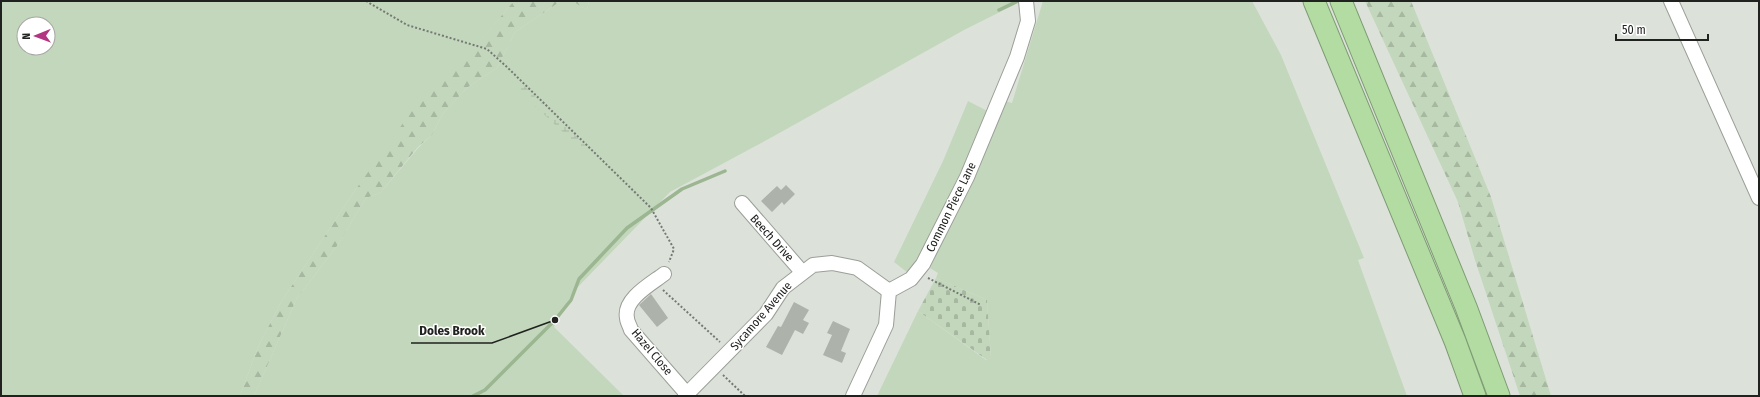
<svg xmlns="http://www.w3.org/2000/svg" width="1760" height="397" viewBox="0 0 1760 397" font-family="'Fira Sans Condensed',sans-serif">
<defs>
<pattern id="forest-firs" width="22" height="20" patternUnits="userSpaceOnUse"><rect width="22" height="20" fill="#c3d7bc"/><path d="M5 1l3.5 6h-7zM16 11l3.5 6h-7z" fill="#a7b8a1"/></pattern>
<pattern id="wetland-marsh" width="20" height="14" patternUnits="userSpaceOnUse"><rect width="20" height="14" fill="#c3d7bc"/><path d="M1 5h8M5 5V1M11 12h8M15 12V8" fill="none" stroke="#a7b8a1"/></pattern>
<pattern id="cemetery-stones" width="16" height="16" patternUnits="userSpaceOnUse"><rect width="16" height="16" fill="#c3d7bc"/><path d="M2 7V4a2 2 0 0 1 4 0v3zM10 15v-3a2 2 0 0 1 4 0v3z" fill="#a7b8a1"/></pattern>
</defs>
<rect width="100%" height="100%" fill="#dce2da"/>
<!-- green -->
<g fill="#c3d7bc" fill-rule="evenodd">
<path d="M 1,1 L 514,1 L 356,189 L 281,302 L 258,347 L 240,396 L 1,396 ZM 24,24 L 48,24 L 48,48 L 24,48 Z"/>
<polygon points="561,1 572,1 587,10 589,1 1013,1 1014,5 964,30 774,136 670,192 573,292 554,327 624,396 254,396 297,298 337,246 366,198 380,193 419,147 432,135 443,113 468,87 497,68 515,32"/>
<polygon points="1043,1 1252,1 1281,55 1364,258 1358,260 1407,396 877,396 918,311 986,360 991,358 987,300 936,278 938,273 917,260 908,273 894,262 943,161 968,101 997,116 1001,100 1012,103"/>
</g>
<!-- forest -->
<g fill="url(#forest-firs)">
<polygon points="514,1 561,1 515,32 497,68 468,87 443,113 432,135 418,147 380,193 366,198 337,246 297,298 254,396 240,396 258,347 281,302 356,189 411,112 480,41"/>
<polygon points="572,1 589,1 587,10"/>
<polygon points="1365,1 1411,1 1491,197 1551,396 1520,396 1475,260 1458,202"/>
</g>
<!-- wetland -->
<polygon fill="url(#wetland-marsh)" points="522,84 587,147 584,152 517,89"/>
<!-- cemetery -->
<polygon fill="url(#cemetery-stones)" points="936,278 987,300 991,358 987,360 918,311"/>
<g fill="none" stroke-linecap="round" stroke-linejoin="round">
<!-- stream -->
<g stroke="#9bb691" stroke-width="3.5">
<polyline points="999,10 1018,1"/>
<polyline points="473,396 485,390 555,320 571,300 579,279 627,228 682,189 725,171"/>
</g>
</g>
<!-- building -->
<g fill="#adb2ab">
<polygon points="786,185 795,194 784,205 782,202 772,212 761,201 777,186 781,190"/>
<polygon points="651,294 668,318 657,327 639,305"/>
<polygon points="794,302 809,310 803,320 809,323 803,334 795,330 782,355 766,347 778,326 781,327"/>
<polygon points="833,321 850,329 841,351 846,353 842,363 823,355 832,335 827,333"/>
</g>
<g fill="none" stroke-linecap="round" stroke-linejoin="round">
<defs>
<g id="minor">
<polyline points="1671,1 1759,198"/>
<polyline points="742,203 802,272"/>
<path d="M 664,274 C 651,284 623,299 627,318 C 627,322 630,326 631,330 L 687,394"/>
<polyline points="685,396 766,314 783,288 813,265 832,263 857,268 889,291"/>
<polyline points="853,396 886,325 889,291 911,279 923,264 967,177 1017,57 1028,21 1026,1"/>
</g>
<g id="highway">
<polyline points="1314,1 1455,341 1475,396"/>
<polyline points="1341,1 1466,307 1499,396"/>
</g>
</defs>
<!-- minor casing -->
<use href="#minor" stroke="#9a9f98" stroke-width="16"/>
<!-- highway casing -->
<use href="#highway" stroke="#7f9b74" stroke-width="23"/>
<!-- path -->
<g stroke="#757974" stroke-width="2" stroke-dasharray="2 2" stroke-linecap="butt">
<polyline points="366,1 407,25 487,49 508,68 651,208 674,249 669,262"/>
<polyline points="928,278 981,305"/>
<polyline points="663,290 720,342"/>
<polyline points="723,375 745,396"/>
</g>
<!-- minor -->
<use href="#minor" stroke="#fff" stroke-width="14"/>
<!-- highway -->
<use href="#highway" stroke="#b2dca2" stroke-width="21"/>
</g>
<g text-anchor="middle" stroke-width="3" stroke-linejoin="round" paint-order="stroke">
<!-- street labels -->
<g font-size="12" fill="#20221f" stroke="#fff">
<text transform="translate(951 207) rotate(-64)" y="4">Common Piece Lane</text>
<text transform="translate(772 238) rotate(48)" y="4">Beech Drive</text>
<text transform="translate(761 316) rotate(-49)" y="4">Sycamore Avenue</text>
<text transform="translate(652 352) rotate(50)" y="4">Hazel Close</text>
</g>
</g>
<!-- callouts -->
<path fill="none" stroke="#20221f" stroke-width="1.5" d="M555 320L492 343H411"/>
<circle fill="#20221f" stroke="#fff" stroke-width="1.5" cx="555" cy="320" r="4"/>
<g font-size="13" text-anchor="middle" font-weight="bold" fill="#20221f" stroke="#fff" stroke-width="3" stroke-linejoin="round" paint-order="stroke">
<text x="452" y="335">Doles Brook</text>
</g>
<!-- border -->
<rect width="1760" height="397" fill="none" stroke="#20221f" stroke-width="4"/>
<!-- north arrow -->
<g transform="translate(36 36) rotate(269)"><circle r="19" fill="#ffffff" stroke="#a6a7a5"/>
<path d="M0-3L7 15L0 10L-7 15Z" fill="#b33582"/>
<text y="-6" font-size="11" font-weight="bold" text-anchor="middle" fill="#20221f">N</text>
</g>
<!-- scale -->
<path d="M1616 34v6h92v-6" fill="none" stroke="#20221f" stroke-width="2"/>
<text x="1622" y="34" font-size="12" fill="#20221f" stroke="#ffffff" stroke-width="3" paint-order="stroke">50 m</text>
</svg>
